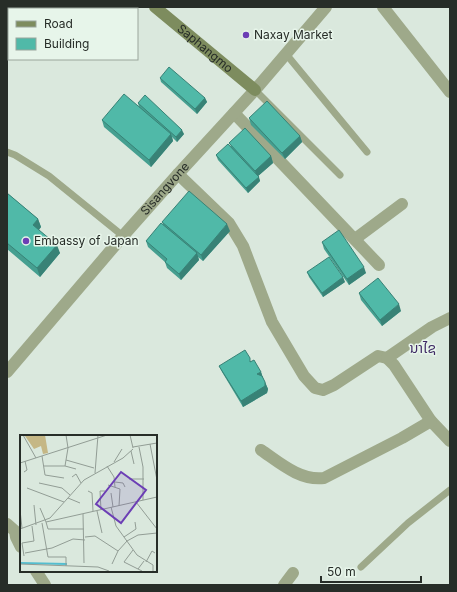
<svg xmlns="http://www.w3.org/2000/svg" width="457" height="592" viewBox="0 0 457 592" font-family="Inter,'Noto Sans Lao',sans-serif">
<rect width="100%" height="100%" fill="#dae8dd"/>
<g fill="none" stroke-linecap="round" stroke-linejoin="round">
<!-- lane -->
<g stroke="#9ea98a" stroke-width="7">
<polyline points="286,54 367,152"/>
<polyline points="255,90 340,175"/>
<polyline points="7,152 15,155 49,176 123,236"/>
<polyline points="361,567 408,523 450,490"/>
</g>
<!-- street -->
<g stroke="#9ea98a" stroke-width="12">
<polyline points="383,7 450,92"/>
<polyline points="86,9 88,7"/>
<polyline points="234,113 379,265"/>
<polyline points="178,174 229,223 243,246 272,322 304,376 315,388 323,390 334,385 378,356 387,358 394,365 431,421 450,441"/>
<polyline points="355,239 402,204"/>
<polyline points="387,358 432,327 450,318"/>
<path id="s1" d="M 7,372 L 123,236 L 178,174 L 255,90 L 326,7"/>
<path d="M 261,450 C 280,463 300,481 324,478 L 402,438 L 431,421"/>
<polyline points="7,524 15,531 16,537 21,547"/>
<polyline points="36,571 45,585"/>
<polyline points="284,585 293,573"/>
</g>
<!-- secondary -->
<path stroke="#7d8c5e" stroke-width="12" id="s2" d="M 155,7 L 255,90"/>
</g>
<!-- wall -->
<g fill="#459f90">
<polygon points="160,78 205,98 207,102 197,114 161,82"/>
<polygon points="138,103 184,134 177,142 172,137 173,141 151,167 104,127 102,120 139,107"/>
<polygon points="249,118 300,136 302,142 285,159 251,125"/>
<polygon points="229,143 271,156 273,163 258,176 260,181 248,193 218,160 216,155 231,146"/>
<polygon points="7,193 38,219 41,227 39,230 60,253 40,277 7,249"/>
<polygon points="162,222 230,231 203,261 198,257 199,260 181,280 167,268 165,262 148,247 146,241 163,224"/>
<polygon points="322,242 366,273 349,285 324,249"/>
<polygon points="307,272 345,282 323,297 309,277"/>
<polygon points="359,293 401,311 382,326 361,300"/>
<polygon points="251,361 261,372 263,378 268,389 267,393 243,407 222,372 219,366"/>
</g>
<!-- shaded-wall -->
<g fill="#388276">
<polygon points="205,98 207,102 197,114 195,109"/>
<polygon points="182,130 184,134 177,142 176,137"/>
<polygon points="171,134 173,141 151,167 149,160"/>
<polygon points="300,136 302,142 285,159 282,153"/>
<polygon points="271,156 273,163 257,177 255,171"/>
<polygon points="259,177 260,181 248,193 246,188"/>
<polygon points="38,219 41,227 36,233 33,225"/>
<polygon points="227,224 230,231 203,261 201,255"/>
<polygon points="57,245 60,253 40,277 37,268"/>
<polygon points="197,253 199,260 181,280 179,274"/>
<polygon points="364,267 366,273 349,285 347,279"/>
<polygon points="343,277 345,282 323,297 322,293"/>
<polygon points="399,304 401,311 382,326 380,320"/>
<polygon points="261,372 263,378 259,381 257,374"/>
<polygon points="265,382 268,389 267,393 243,407 241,401"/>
</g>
<!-- building -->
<g fill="#50b9a8" stroke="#388276">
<polygon points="169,67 205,98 195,109 160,78"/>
<polygon points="124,94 171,134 149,160 102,120"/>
<polygon points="145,95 182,130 176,137 138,103"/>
<polygon points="267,101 300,136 282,153 249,118"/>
<polygon points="245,128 271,156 255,171 229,143"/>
<polygon points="228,144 259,177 246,188 216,155"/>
<polygon points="189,191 227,224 201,255 162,222"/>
<polygon points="7,193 38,219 33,225 57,245 37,268 7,243"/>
<polygon points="161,223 197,253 179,274 165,262 167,259 146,241"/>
<polygon points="339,230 364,267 347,279 322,242"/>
<polygon points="329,257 343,277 322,293 307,272"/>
<polygon points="378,278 399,304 380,320 359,293"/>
<polygon points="245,350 250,358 250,362 254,360 261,372 257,374 262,376 265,382 265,386 241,401 219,366"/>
</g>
<!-- markers -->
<g fill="#6c3eb5" stroke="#e7f5ea" stroke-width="1.5">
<circle cx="246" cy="35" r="4"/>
<circle cx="26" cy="241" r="4"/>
</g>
<g text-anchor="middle" stroke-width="3" stroke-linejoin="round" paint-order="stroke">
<!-- poi labels -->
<g font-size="12" fill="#272d28" stroke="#e7f5ea" text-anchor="start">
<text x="254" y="39">Naxay Market</text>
<text x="34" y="245">Embassy of Japan</text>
</g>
<!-- street labels -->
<g font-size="12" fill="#272d28" stroke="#e7f5ea">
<text dy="4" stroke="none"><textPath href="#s2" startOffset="65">Saphangmo</textPath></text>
<text dy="4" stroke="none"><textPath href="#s1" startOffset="242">Sisangvone</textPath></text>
</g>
<!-- quarter labels -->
<g font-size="14" fill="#3f2a65" stroke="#e7f5ea">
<text x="423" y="353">ນາໄຊ</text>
</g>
</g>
<!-- overview -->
<g transform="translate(20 435)">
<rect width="137" height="137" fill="#dae8dd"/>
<path d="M 13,0 L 25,0 L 28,18 L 23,19 L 21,11 L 14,14 L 5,1 Z" fill="#c5b785"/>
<path fill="none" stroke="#53bed0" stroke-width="2" d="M 0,128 L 47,129"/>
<path fill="none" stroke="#929d95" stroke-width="1" d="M 3,0 L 16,23M 110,0 L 113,13M 130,9 L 137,45M 113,12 L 137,8M 119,12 L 123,32 L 123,65M 111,16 L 114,29M 22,21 L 25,40 L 44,43M 46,25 L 74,33M 94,27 L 102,14M 0,28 L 87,0M 24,31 L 45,31 L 56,34M 45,31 L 48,13 L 46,0M 87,31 L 94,42 L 95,52M 4,37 L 7,35 L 5,26M 75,38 L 78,0M 52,42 L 56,39 L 61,48M 109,44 L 124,44M 95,47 L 103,48 L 105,52M 19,48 L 42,53 L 50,60M 88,50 L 100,54 L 99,71M 7,53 L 44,67M 68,56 L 72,58 L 73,76M 91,58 L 93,72M 48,63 L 60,68M 116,67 L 137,94M 14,70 L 16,90M 91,72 L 96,91 L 117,120 L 133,130 L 133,137M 20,73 L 26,87 L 137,62M 0,75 L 2,93M 81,75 L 80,56 L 85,56M 77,76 L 82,98M 63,79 L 64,128M 26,87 L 28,94 L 64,94M 22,88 L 28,122 L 46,122 L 46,131M 0,94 L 30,83 L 64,45 L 103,23 L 113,14M 65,102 L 75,101 L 98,116M 104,102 L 116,94 L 115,87M 113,115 L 104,127 L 118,134M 5,118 L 32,113 L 53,104 L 65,105M 4,121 L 2,108 L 14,106 L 12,91M 126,127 L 132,116 L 135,118M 0,129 L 78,132 L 89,136M 92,129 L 98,116 L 107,106 L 118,100 L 137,98M 122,136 L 118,134 L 124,126"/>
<path fill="#6c3eb5" fill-opacity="0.15" stroke="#6c3eb5" stroke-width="2" d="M 101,37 L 126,55 L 101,88 L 76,69 Z"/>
<rect width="137" height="137" fill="none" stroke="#272d28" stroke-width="2"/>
</g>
<!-- border -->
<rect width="457" height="592" fill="none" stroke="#272d28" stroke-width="16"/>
<!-- legend -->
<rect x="8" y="8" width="130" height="52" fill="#e7f5ea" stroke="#9aa59c"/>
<rect x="16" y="21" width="20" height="6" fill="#7d8c5e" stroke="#9aa59c"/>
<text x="44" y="28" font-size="12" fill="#272d28">Road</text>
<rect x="16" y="38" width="20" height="12" fill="#50b9a8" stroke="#9aa59c"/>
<text x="44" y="48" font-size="12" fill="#272d28">Building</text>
<!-- scale -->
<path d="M321 576v6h100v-6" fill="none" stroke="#272d28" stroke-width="2"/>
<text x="327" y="576" font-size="12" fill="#272d28" stroke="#e7f5ea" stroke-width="3" paint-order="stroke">50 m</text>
</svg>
